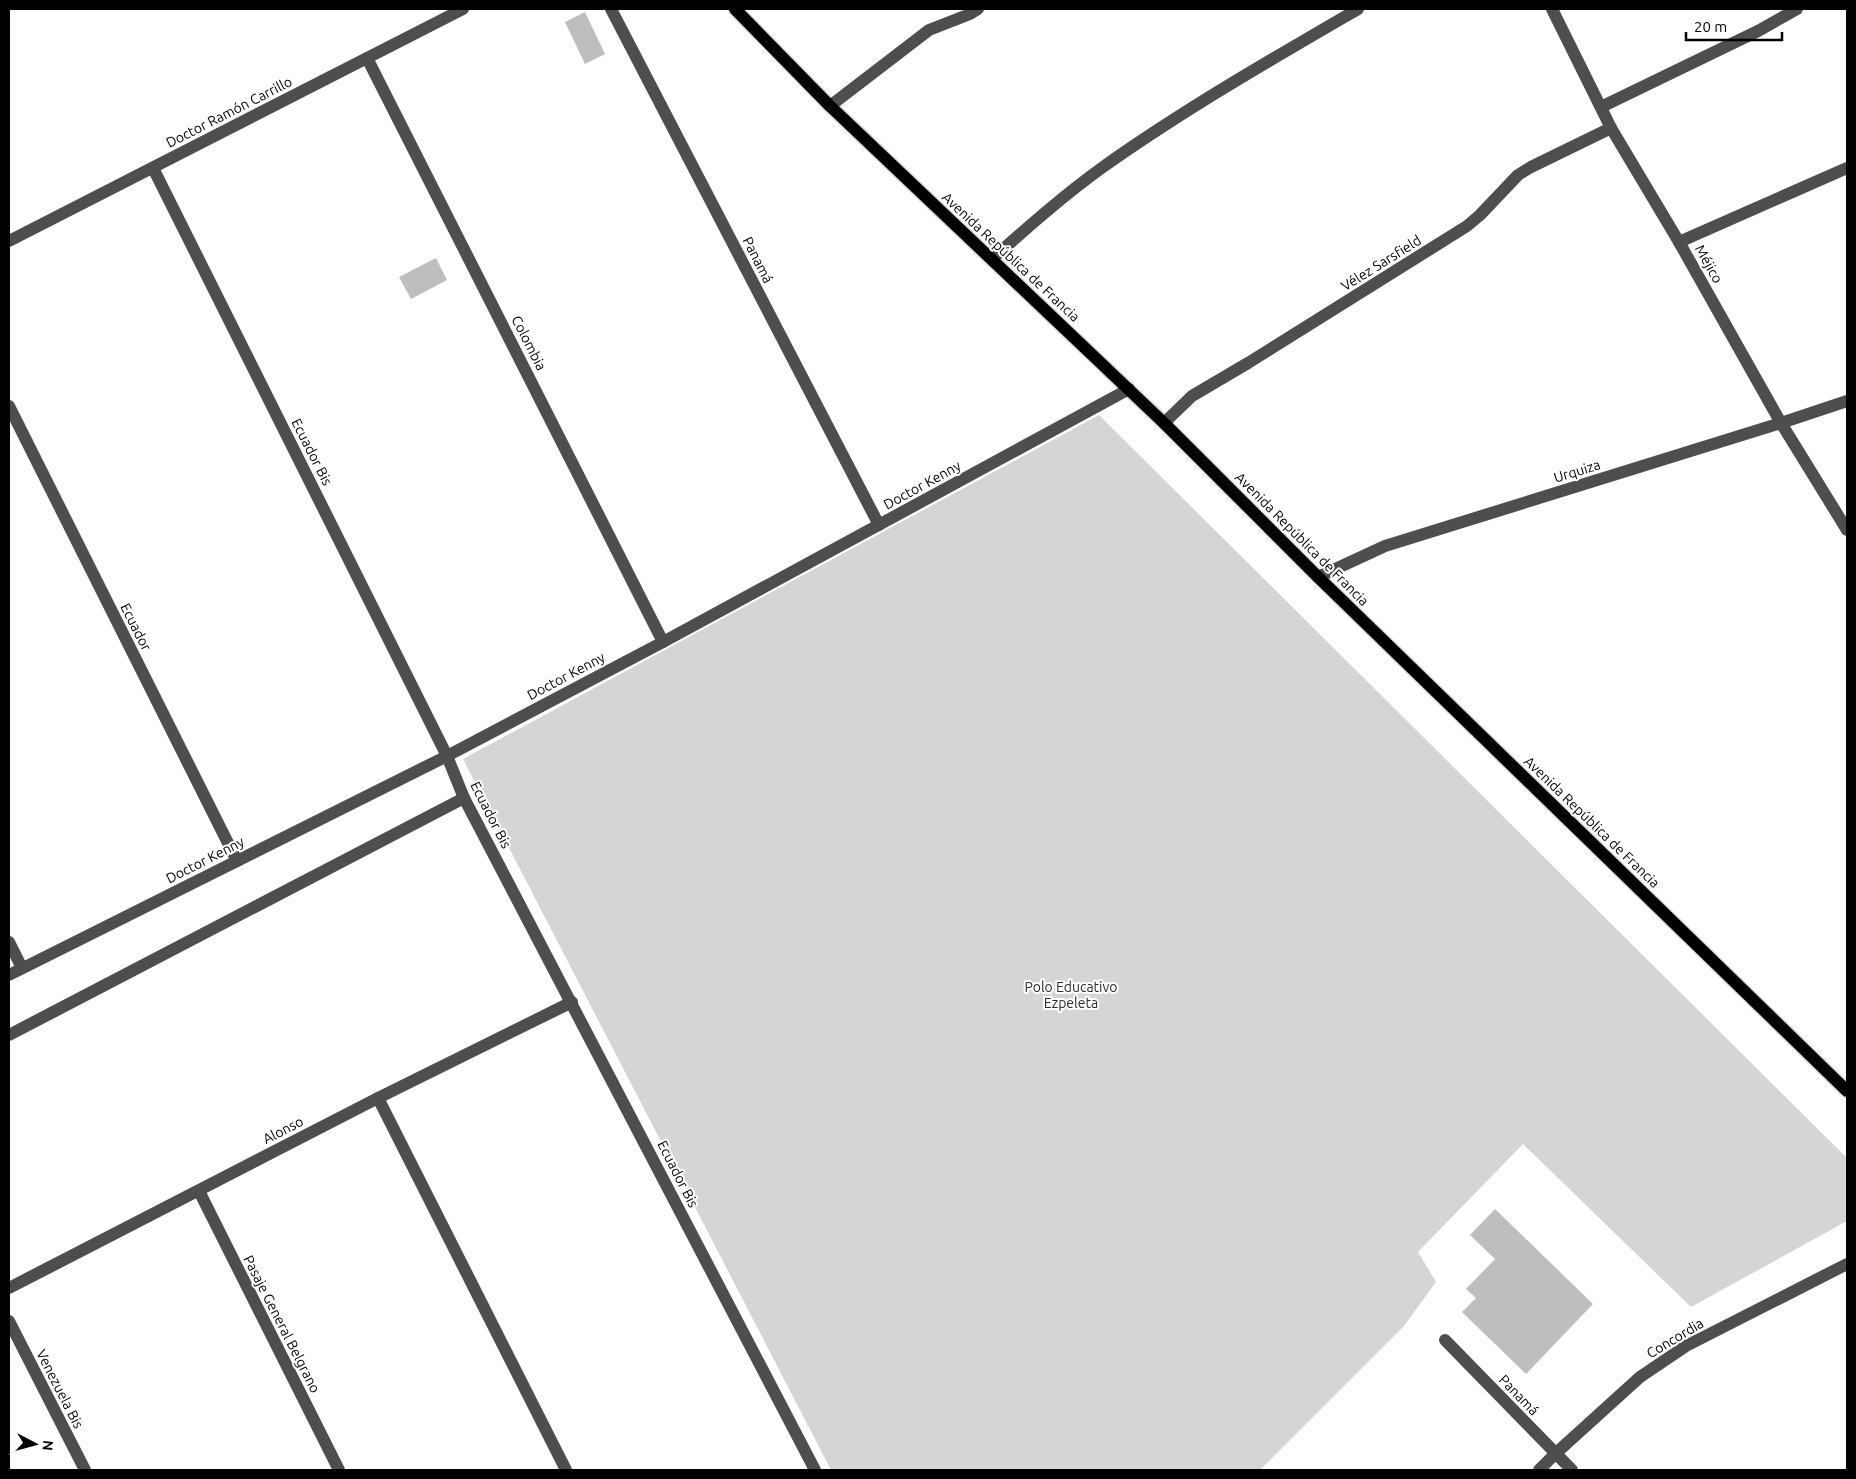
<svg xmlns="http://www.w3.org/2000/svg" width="1856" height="1479" viewBox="0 0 1856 1479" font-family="Ubuntu,sans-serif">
<rect width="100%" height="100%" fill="#fff"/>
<!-- green -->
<polygon fill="#d5d5d5" points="1099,415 1847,1158 1847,1221 1691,1307 1523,1144 1418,1252 1436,1282 1404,1326 1260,1470 831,1470 463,759"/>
<!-- building -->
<g fill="#bebebe">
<polygon points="585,12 605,54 585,64 565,22"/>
<polygon points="436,258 447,280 411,299 399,277"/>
<polygon points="1495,1209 1593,1304 1526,1374 1462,1312 1476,1298 1466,1289 1495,1259 1470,1235"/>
</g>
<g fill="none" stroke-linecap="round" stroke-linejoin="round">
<defs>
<polyline id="major" points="735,9 830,106 1164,423 1318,577 1847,1091"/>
</defs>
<!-- major casing -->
<use href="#major" stroke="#dbdbdb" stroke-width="15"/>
<!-- minor -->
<g stroke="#4e4e4e" stroke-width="12">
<polyline points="611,9 879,525"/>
<polyline points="1552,9 1611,128 1679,242 1781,423 1847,530"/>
<polyline points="367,58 663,642"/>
<polyline points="830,106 929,30 970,14 978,9"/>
<polyline points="1601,107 1758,31 1797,9"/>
<polyline points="153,168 447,756 464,798 815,1470"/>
<polyline points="9,241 463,9"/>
<polyline points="1679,242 1847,168"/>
<path d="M 992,259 C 1028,227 1064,195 1103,167 C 1185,109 1272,59 1358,9"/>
<polyline points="9,406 237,861"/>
<polyline points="1164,423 1192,396 1248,363 1467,226 1480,215 1518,175 1531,167 1611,128"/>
<polyline points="1318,577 1385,546 1781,423 1847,401"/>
<polyline points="9,942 22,968"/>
<polyline points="9,975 447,756 663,642 1129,389"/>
<polyline points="9,1035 464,798"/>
<polyline points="378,1098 566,1470"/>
<polyline points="199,1191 339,1470"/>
<polyline points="9,1288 378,1098 572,1002"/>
<polyline points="9,1321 85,1470"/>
<polyline points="1445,1340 1572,1470"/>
<polyline points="1539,1470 1555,1454 1640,1377 1686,1346 1847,1264"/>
</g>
<!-- major -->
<use href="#major" stroke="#000" stroke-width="12"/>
</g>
<g text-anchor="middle" stroke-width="4" stroke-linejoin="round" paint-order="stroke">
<!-- street labels -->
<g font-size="14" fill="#000" stroke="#fff">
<text transform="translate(229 112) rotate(-27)" y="5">Doctor Ramón Carrillo</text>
<text transform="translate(1011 257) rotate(43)" y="5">Avenida República de Francia</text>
<text transform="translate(758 260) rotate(63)" y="5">Panamá</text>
<text transform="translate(1381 263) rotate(-32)" y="5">Vélez Sarsfield</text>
<text transform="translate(1709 264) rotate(61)" y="5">Méjico</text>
<text transform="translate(529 343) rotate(63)" y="5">Colombia</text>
<text transform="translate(312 452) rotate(63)" y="5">Ecuador Bis</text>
<text transform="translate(1577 471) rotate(-17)" y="5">Urquiza</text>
<text transform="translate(922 485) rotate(-29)" y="5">Doctor Kenny</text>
<text transform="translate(1302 539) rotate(45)" y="5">Avenida República de Francia</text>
<text transform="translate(136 627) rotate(63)" y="5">Ecuador</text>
<text transform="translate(566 676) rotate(-28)" y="5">Doctor Kenny</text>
<text transform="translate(491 815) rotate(63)" y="5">Ecuador Bis</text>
<text transform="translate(1592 822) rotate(44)" y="5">Avenida República de Francia</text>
<text transform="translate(205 860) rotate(-27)" y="5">Doctor Kenny</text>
<text transform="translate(283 1130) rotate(-27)" y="5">Alonso</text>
<text transform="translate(678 1174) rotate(63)" y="5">Ecuador Bis</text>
<text transform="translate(282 1324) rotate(63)" y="5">Pasaje General Belgrano</text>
<text transform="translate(1675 1338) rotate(-31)" y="5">Concordia</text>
<text transform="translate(60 1389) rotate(63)" y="5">Venezuela Bis</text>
<text transform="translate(1519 1395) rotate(46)" y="5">Panamá</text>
</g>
<!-- park labels -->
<g font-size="14" fill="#2c2c2c" stroke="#fff">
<text x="1071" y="992">Polo Educativo<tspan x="1071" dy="16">Ezpeleta</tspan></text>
</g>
</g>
<!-- border -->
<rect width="1856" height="1479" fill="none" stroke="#000000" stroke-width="20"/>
<!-- north arrow -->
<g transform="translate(35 1444) rotate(96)" stroke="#ffffff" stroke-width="4" paint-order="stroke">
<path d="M0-4L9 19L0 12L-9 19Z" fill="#000000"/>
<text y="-8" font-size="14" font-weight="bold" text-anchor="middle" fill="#000000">N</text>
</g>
<!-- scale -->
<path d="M1686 32v8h96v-8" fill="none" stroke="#000000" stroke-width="2.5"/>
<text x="1694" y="32" font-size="15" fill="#000000" stroke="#ffffff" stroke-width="4" paint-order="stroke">20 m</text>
</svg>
